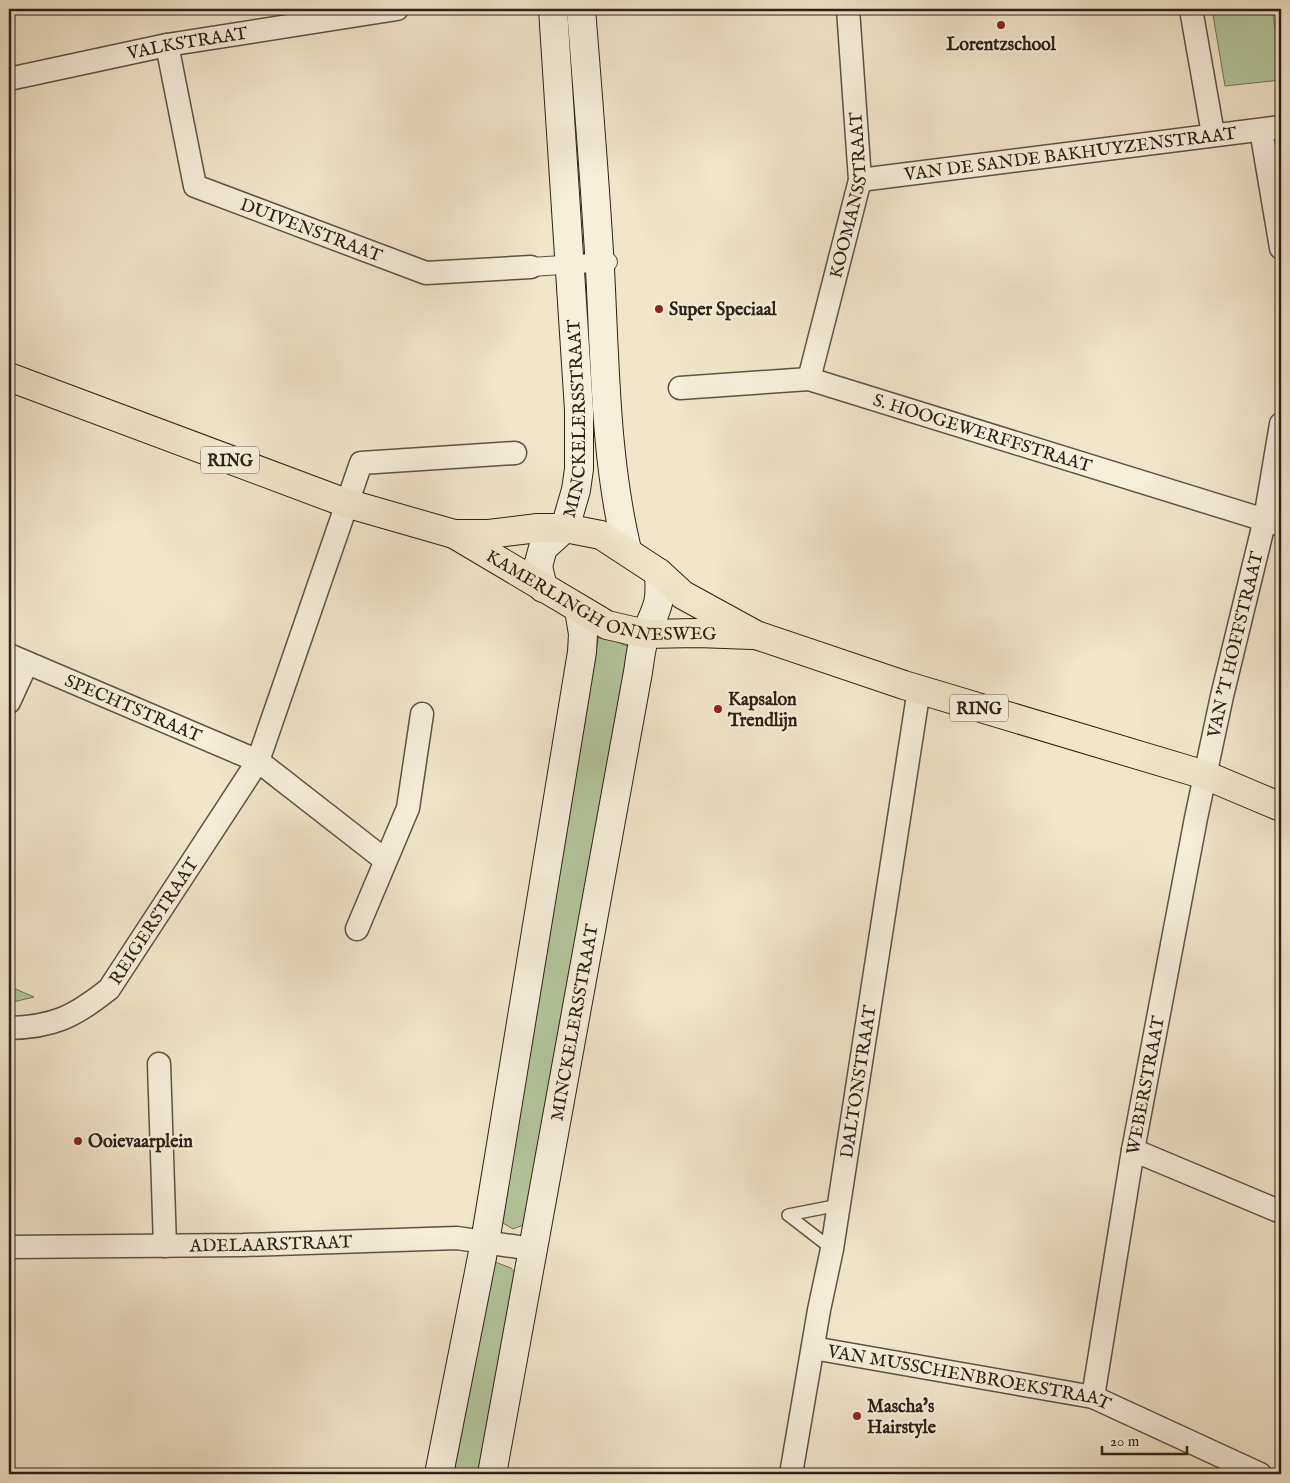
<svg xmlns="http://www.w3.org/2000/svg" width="1290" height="1483" viewBox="0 0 1290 1483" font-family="'IM FELL English',serif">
<rect width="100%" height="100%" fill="#f1e6c9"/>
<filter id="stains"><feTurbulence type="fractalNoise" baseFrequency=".004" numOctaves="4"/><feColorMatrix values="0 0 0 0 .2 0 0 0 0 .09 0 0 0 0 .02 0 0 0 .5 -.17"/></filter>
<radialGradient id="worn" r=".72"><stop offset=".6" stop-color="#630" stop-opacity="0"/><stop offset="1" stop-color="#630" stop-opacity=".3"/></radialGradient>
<!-- green -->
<g fill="#b4c69b" stroke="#707459">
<polygon points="1212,9 1272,9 1281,66 1281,80 1225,86"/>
<polygon points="599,634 629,647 526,1224 513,1229 503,1223 499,1214"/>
<polygon points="9,986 34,997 9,1003"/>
<polygon points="495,1262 511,1268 517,1276 481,1474 450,1474"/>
</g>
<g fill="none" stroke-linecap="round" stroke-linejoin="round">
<defs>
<polyline id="service" points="832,1249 788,1215 839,1205"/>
<polyline id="pedestrian" points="531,267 608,262"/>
<g id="minor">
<polyline points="1191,9 1213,134"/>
<path id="s1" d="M 167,45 L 195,186 L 426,273 L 531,267"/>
<path id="s2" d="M 9,79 L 167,45 L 397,9"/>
<polyline points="1261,130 1281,248"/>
<path id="s3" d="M 860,180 L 1281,127"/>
<path id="s4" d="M 809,379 L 860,180 L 848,9"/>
<path id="s5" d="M 680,388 L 809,379 L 1281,525"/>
<path id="s6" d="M 9,655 L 258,761 L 385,860"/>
<polyline points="9,702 27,663"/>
<polyline points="357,929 408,808 422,714"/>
<path id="s7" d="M 9,1028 C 53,1027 74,1017 109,989 L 258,761 L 361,463 L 515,453"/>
<polyline points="159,1064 165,1246"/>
<polyline points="1133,1150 1281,1212"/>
<path id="s8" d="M 9,1247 L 243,1245 L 457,1238 L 532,1249"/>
<path id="s9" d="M 813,1348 L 1093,1397 L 1260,1474"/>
<path id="s10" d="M 1093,1397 L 1133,1150 L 1196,818 L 1222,696 L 1265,519 L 1281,424"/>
<path id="s11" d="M 791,1474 L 819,1310 L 832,1249 L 919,689"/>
</g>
<g id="secondary">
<path d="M 581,9 C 588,95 595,182 600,269 C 605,363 605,458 627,550"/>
<path id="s12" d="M 543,588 L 538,566 L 543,548 L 565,528 L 576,490 L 579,469 L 579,410 L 553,9"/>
<polyline points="439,1474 485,1242 582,652 583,634 579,610"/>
<path id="s13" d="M 492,1474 L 638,672 C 640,660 641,645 646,633 C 658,606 661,603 659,573"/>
</g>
<g id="primary">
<polyline points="9,377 346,503 454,534 489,534 538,528 565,528 601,535 659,573 683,595 756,635 904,685 1205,775 1281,807"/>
<path id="s14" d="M 454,534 L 607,625 L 646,634 L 697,633 L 752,635"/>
</g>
</defs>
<!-- service casing -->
<use href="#service" stroke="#5c5344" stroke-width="14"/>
<!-- pedestrian casing -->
<use href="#pedestrian" stroke="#5c5344" stroke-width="20"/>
<!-- minor casing -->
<use href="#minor" stroke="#5c5344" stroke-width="25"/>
<!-- secondary casing -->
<use href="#secondary" stroke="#2b2217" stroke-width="30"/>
<!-- primary casing -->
<use href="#primary" stroke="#2b2217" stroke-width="30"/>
<!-- service -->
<use href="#service" stroke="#f6efdc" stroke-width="11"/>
<!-- pedestrian -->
<use href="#pedestrian" stroke="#f6efdc" stroke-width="18"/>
<!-- minor -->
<use href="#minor" stroke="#f6efdc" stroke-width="22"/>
<!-- secondary -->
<use href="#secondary" stroke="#f6efdc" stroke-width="28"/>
<!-- primary -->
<use href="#primary" stroke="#f1e6c9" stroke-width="28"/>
</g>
<!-- markers -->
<g fill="#8f2418" stroke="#f6efdc" stroke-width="2">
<circle cx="1001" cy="25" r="5"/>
<circle cx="659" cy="309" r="5"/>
<circle cx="718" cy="709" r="5"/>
<circle cx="78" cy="1141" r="5"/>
<circle cx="857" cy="1416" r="5"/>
</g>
<g text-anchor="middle" stroke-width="4.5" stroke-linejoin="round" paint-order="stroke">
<!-- shield labels -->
<g fill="#f6efdc" stroke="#686052" stroke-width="1">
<rect x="201" y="446.5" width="58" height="27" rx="4"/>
<rect x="950" y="694.5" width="58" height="27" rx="4"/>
</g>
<g font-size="16" font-weight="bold" fill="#2b2217">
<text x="230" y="466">RING</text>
<text x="979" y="714">RING</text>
</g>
<!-- street labels -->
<g font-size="18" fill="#2b2217" stroke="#f6efdc">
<text dy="6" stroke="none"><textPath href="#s2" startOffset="182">VALKSTRAAT</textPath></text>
<text dy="6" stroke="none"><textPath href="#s3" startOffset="212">VAN DE SANDE BAKHUYZENSTRAAT</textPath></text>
<text dy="6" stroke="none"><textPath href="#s4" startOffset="189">KOOMANSSTRAAT</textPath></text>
<text dy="6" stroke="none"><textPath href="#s1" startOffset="268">DUIVENSTRAAT</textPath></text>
<text dy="6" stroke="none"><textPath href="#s12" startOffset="182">MINCKELERSSTRAAT</textPath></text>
<text dy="6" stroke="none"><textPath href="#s5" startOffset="311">S. HOOGEWERFFSTRAAT</textPath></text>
<text dy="6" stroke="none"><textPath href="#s14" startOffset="164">KAMERLINGH ONNESWEG</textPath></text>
<text dy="6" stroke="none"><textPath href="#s10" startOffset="766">VAN 'T HOFFSTRAAT</textPath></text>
<text dy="6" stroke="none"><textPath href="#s6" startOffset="135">SPECHTSTRAAT</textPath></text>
<text dy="6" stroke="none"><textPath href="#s7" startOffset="191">REIGERSTRAAT</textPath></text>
<text dy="6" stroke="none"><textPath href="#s13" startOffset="459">MINCKELERSSTRAAT</textPath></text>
<text dy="6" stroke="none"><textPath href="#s11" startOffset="398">DALTONSTRAAT</textPath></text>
<text dy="6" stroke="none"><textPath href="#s10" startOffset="316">WEBERSTRAAT</textPath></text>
<text dy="6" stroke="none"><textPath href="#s8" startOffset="262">ADELAARSTRAAT</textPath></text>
<text dy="6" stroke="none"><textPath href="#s9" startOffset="159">VAN MUSSCHENBROEKSTRAAT</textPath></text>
</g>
<!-- poi labels -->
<g font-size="18" font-weight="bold" fill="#2b2217" stroke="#f6efdc" text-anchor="start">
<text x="1001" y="50" text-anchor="middle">Lorentzschool</text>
<text x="669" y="315">Super Speciaal</text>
<text x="728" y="705">Kapsalon<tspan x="728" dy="21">Trendlijn</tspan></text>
<text x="88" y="1147">Ooievaarplein</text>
<text x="867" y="1412">Mascha's<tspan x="867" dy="21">Hairstyle</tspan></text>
</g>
</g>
<!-- margin -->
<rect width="1290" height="1483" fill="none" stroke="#f1e6c9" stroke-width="30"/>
<rect x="10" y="10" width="1270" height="1463" fill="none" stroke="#2b2217" stroke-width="2.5"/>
<rect x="15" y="15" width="1260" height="1453" fill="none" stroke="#2b2217"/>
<!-- scale -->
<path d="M1102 1446v8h85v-8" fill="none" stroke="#2b2217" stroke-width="2.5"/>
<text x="1110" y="1446" font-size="15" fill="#2b2217" stroke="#f6efdc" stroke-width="4" paint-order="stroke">20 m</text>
<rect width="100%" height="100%" filter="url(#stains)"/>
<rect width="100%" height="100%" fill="url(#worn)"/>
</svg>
